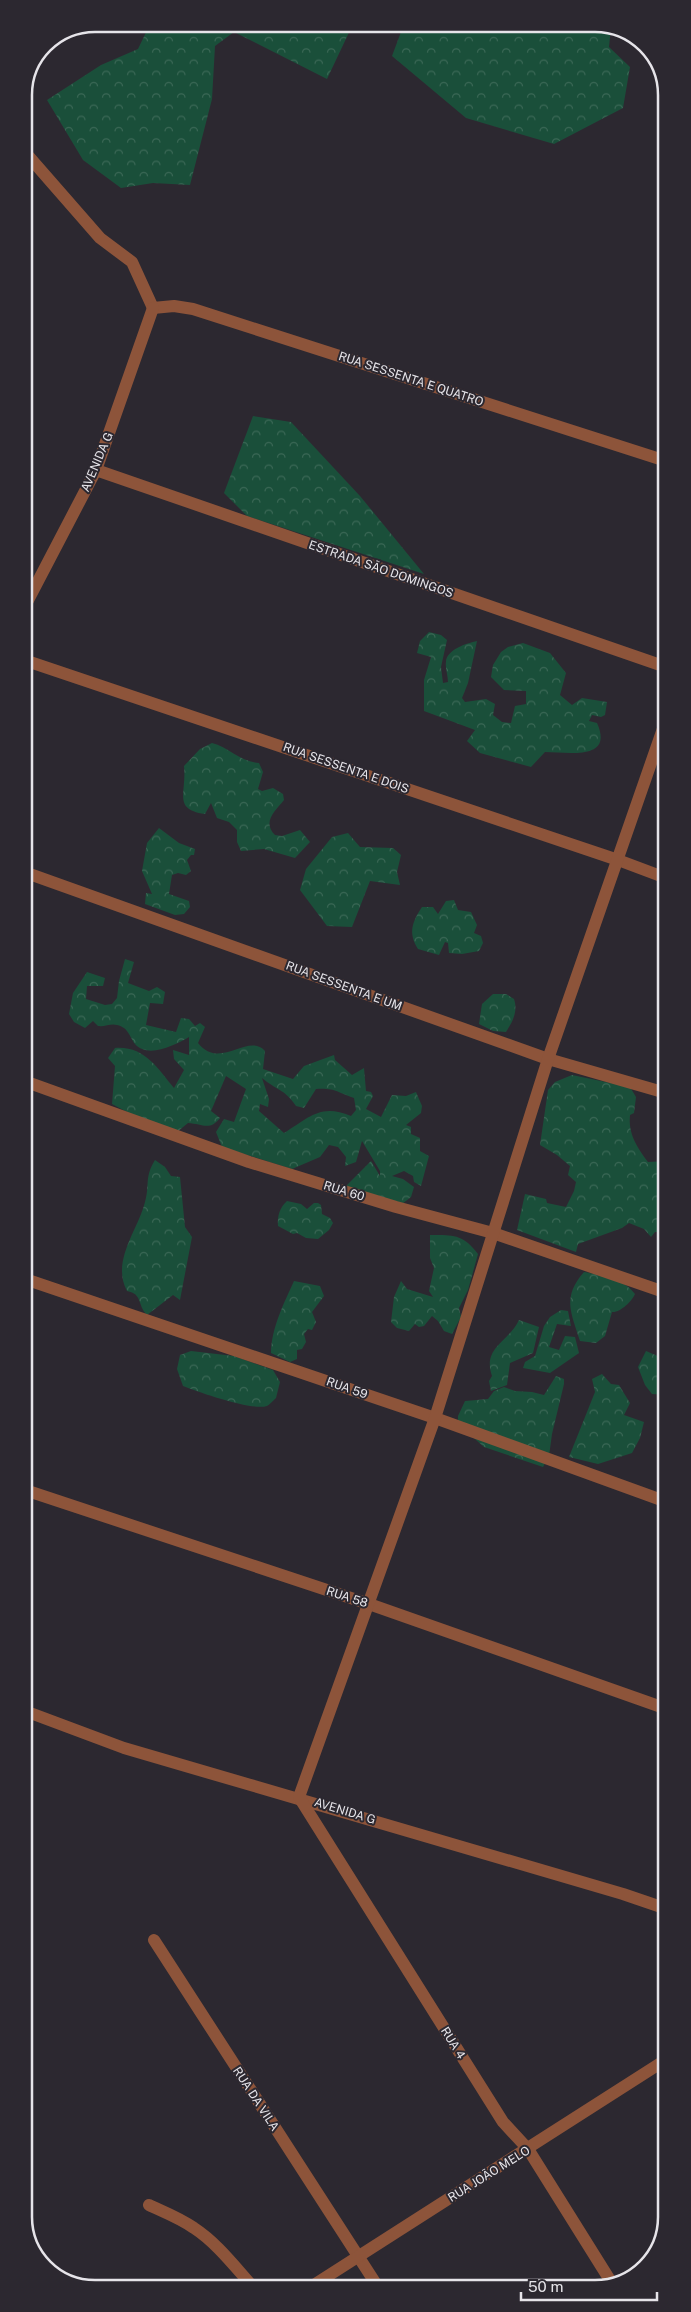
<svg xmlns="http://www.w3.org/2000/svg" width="691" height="2312" viewBox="0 0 691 2312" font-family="'Public Sans',sans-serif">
<defs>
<pattern id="forest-crowns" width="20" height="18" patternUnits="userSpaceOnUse" patternTransform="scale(1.25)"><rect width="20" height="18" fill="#1a4f3a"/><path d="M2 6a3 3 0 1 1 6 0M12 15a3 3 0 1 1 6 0" fill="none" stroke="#3b6856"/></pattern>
</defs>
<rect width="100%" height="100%" fill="#2c2830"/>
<!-- forest -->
<g fill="url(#forest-crowns)" fill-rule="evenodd">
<polygon points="150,24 353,24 327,79 234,32 215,46 212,99 190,185 153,183 121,188 83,160 47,100 101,65 138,49"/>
<polygon points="404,24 605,24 611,27 609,47 630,67 623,108 554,144 466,118 392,56"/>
<polygon points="253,416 291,422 360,496 424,574 247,516 224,493"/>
<path d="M 429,632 L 441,635 L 447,640 L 441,667 L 443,683 L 448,682 C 448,675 445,668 446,662 C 446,650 467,643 477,641 L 468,683 L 462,698 L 465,702 L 486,699 L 495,704 L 493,715 L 502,722 L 511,723 L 515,706 L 526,704 L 526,691 L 504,690 L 491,677 L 493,665 L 501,652 L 508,647 L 523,643 L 550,653 L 566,673 L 560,695 L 572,705 L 582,698 L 607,702 L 605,715 L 601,717 L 592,715 L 589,721 L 597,723 C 614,761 568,752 545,752 L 531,767 L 480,753 L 467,741 L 475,730 L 424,711 L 424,680 L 431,657 L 417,653 L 420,641 Z"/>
<path d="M 212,743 C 228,747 241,762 259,763 L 263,772 L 258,789 L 262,791 L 273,788 L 283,794 L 284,800 C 275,811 262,822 275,835 L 282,836 L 300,830 L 310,842 L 295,858 L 264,849 L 241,851 L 237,842 L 237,830 L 229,822 L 217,818 L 211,803 L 205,814 C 172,809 187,793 184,766 L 200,749 Z"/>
<path d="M 666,788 L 666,825 L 661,823 C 659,810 657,798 666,788 Z"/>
<polygon points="159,828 179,843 195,849 194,855 191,855 187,860 191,871 186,875 178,873 172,875 169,894 189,901 190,907 184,914 175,915 145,904 146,893 152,894 142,871 147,843"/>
<polygon points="348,833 360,847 393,848 401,855 397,872 400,885 370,881 352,927 327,926 300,890 306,869 332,837"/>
<path d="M 454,900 L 458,910 L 471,912 L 477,925 L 474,933 L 481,936 L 483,943 L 479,951 L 462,954 L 449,953 L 448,943 L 445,942 L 439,955 L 418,949 C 408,933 412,922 422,907 L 433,907 L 438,914 L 446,901 Z"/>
<path d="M 125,959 L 134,962 L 128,983 L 149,991 L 157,987 L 165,992 L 163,1004 L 150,1003 L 146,1025 L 176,1032 L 181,1018 L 189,1019 L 195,1026 L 200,1023 L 205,1027 L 198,1043 C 220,1071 248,1032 265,1051 L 263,1069 L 293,1079 L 304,1066 L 334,1055 L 335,1060 L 352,1075 L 364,1068 L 366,1091 L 371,1092 L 373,1096 L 366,1109 L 381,1117 L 392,1095 L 406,1096 L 416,1092 L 422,1106 L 421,1113 L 406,1125 L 411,1127 L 411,1134 L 420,1138 L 420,1151 L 429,1156 L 421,1186 L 414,1182 L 413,1176 L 404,1171 L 392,1176 L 403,1179 L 414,1187 L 411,1197 L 402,1204 L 342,1190 L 371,1161 L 380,1176 L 380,1171 L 362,1141 L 356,1162 L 345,1166 L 346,1157 L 338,1147 L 329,1145 L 320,1157 L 292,1169 L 222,1147 L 216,1132 L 224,1119 L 234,1122 L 246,1089 L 226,1076 L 211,1111 L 220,1118 C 210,1131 203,1124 188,1123 L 177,1132 L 144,1121 L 112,1104 L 115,1066 L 108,1058 L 115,1048 C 145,1046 157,1068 174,1088 L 184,1070 L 174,1059 L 173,1050 L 189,1055 L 189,1037 C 175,1045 148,1059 135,1044 C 129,1036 129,1028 117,1025 C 111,1023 105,1027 98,1026 L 93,1021 L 85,1028 L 74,1022 L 69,1014 L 73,993 L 87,972 L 105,978 L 103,986 L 87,986 L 86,999 L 105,1005 L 112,1004 L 117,998 L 119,981 ZM 262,1078 C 276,1090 285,1089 296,1106 L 304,1108 L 316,1089 C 336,1088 336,1092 354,1098 L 356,1110 L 351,1116 C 320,1103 309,1118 284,1133 L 259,1111 L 260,1104 L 268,1107 L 269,1099 Z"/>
<path d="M 493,994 L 506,994 L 514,999 C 518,1011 513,1021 506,1032 L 493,1031 L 479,1024 L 482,1004 Z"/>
<path d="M 572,1075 L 630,1087 L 636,1097 L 634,1113 L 630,1115 C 628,1134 637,1147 648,1162 L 667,1161 L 667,1232 L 655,1232 L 651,1237 L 644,1229 L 629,1223 L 622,1228 L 578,1244 L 576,1252 L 517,1230 L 525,1194 L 546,1199 L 547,1203 L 566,1207 L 574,1191 L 576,1182 L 568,1175 L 570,1166 L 557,1155 L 540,1145 L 548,1090 L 555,1082 Z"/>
<path d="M 155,1160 L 165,1167 L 171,1176 L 180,1177 L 185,1227 L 192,1237 L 180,1300 L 173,1295 L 147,1315 C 137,1305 143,1294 127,1291 C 111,1261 138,1230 145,1202 C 150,1185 144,1178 155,1160 Z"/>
<path d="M 287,1201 L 301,1204 L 307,1209 L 314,1203 L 318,1203 L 321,1205 L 322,1214 L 330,1218 L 333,1223 L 329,1230 L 318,1239 L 306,1238 L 297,1233 L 293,1234 L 278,1226 C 277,1216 280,1207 287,1201 Z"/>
<path d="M 430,1235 C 453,1235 463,1234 478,1254 L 468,1290 L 459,1308 L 461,1317 L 452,1334 L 444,1331 L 438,1321 L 432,1316 L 424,1326 L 419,1327 L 415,1324 L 409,1331 L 397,1328 L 391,1322 L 394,1297 L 401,1281 L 407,1289 L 433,1297 L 429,1291 L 434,1268 L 430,1258 Z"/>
<path d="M 584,1272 C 602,1275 623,1278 635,1294 C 632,1301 620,1313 612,1312 L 605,1336 L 596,1343 L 580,1341 C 571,1312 562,1297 584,1272 Z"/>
<path d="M 294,1281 L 320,1286 L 324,1296 L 312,1312 L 316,1322 L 312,1330 L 308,1329 L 304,1334 L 306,1342 L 302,1349 L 297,1350 L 297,1359 L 290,1362 L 271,1353 C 271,1329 284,1303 294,1281 Z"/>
<polygon points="561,1310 568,1311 571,1326 557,1324 549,1347 559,1350 565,1336 575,1337 579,1353 550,1373 523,1368 525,1362 535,1356 544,1326 550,1317"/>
<path d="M 519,1320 L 539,1327 L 533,1353 L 510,1363 L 507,1385 L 491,1391 L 489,1381 L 492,1376 C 482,1347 509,1342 519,1320 Z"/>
<path d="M 191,1351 L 234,1356 L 273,1370 L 280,1382 L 276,1398 C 274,1400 270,1404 267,1406 C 252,1411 198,1392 183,1386 L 177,1369 L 180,1355 Z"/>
<polygon points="646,1351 667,1360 664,1369 667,1369 667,1395 652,1394 645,1385 638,1367"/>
<polygon points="602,1374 611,1384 619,1385 630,1403 624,1415 644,1422 640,1438 632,1453 598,1464 569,1457 595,1392 592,1379"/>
<polygon points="556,1376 564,1379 564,1384 552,1434 549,1456 543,1467 484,1447 458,1424 458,1416 465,1401 488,1399 494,1391 504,1387 515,1391 532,1392 544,1395"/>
</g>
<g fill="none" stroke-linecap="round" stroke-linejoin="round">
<!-- street -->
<g stroke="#8d543a" stroke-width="12">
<polyline points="24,151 100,238 132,262 153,308"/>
<polyline points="153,308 174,306 193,309 666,461"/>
<polyline points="96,470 666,667"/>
<polyline points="24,608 96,470 153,308"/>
<polyline points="24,660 618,860 666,878"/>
<polyline points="24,872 548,1059 666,1093"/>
<polyline points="24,1081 249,1162 396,1207 493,1233 667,1293"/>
<polyline points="25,1279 435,1418 667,1502"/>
<polyline points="25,1490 369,1604 667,1709"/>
<polyline points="25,1711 124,1748 623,1894 667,1909"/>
<polyline points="154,1940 378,2287"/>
<path d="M 149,2205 C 164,2212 180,2218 194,2228 C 217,2243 235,2267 254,2288"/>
<polyline points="613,2285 528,2149 503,2122 299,1797 435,1418 548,1059 666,720"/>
<polyline points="309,2288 667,2059"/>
</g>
</g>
<g text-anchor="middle" stroke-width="4" stroke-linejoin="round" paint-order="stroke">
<!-- street labels -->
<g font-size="12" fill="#e6e4e9" stroke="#2c2830">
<text transform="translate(411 379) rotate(18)" y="4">RUA SESSENTA E QUATRO</text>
<text transform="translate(97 462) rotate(-67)" y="4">AVENIDA G</text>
<text transform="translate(381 569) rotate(19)" y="4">ESTRADA SÃO DOMINGOS</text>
<text transform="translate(346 768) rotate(19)" y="4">RUA SESSENTA E DOIS</text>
<text transform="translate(344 986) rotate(20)" y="4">RUA SESSENTA E UM</text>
<text transform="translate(344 1191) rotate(17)" y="4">RUA 60</text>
<text transform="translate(347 1388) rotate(19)" y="4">RUA 59</text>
<text transform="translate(347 1597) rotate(18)" y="4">RUA 58</text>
<text transform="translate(345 1811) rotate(17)" y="4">AVENIDA G</text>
<text transform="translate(453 2043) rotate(58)" y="4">RUA 4</text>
<text transform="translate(256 2099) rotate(57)" y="4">RUA DA VILA</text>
<text transform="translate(489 2174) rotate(-32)" y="4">RUA JOÃO MELO</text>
</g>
</g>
<!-- crop -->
<path d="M0 0H691V2312H0ZM95 32H595A63 63 0 0 1 658 95V2217A63 63 0 0 1 595 2280H95A63 63 0 0 1 32 2217V95A63 63 0 0 1 95 32Z" fill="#2c2830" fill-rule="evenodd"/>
<path fill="none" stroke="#e6e4e9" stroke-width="2.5" d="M95 32H595A63 63 0 0 1 658 95V2217A63 63 0 0 1 595 2280H95A63 63 0 0 1 32 2217V95A63 63 0 0 1 95 32Z"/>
<!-- scale -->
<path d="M521 2292v8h136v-8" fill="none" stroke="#e6e4e9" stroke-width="2.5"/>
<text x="528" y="2292" font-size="15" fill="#e6e4e9" stroke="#2c2830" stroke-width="4" paint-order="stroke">50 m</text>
</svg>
